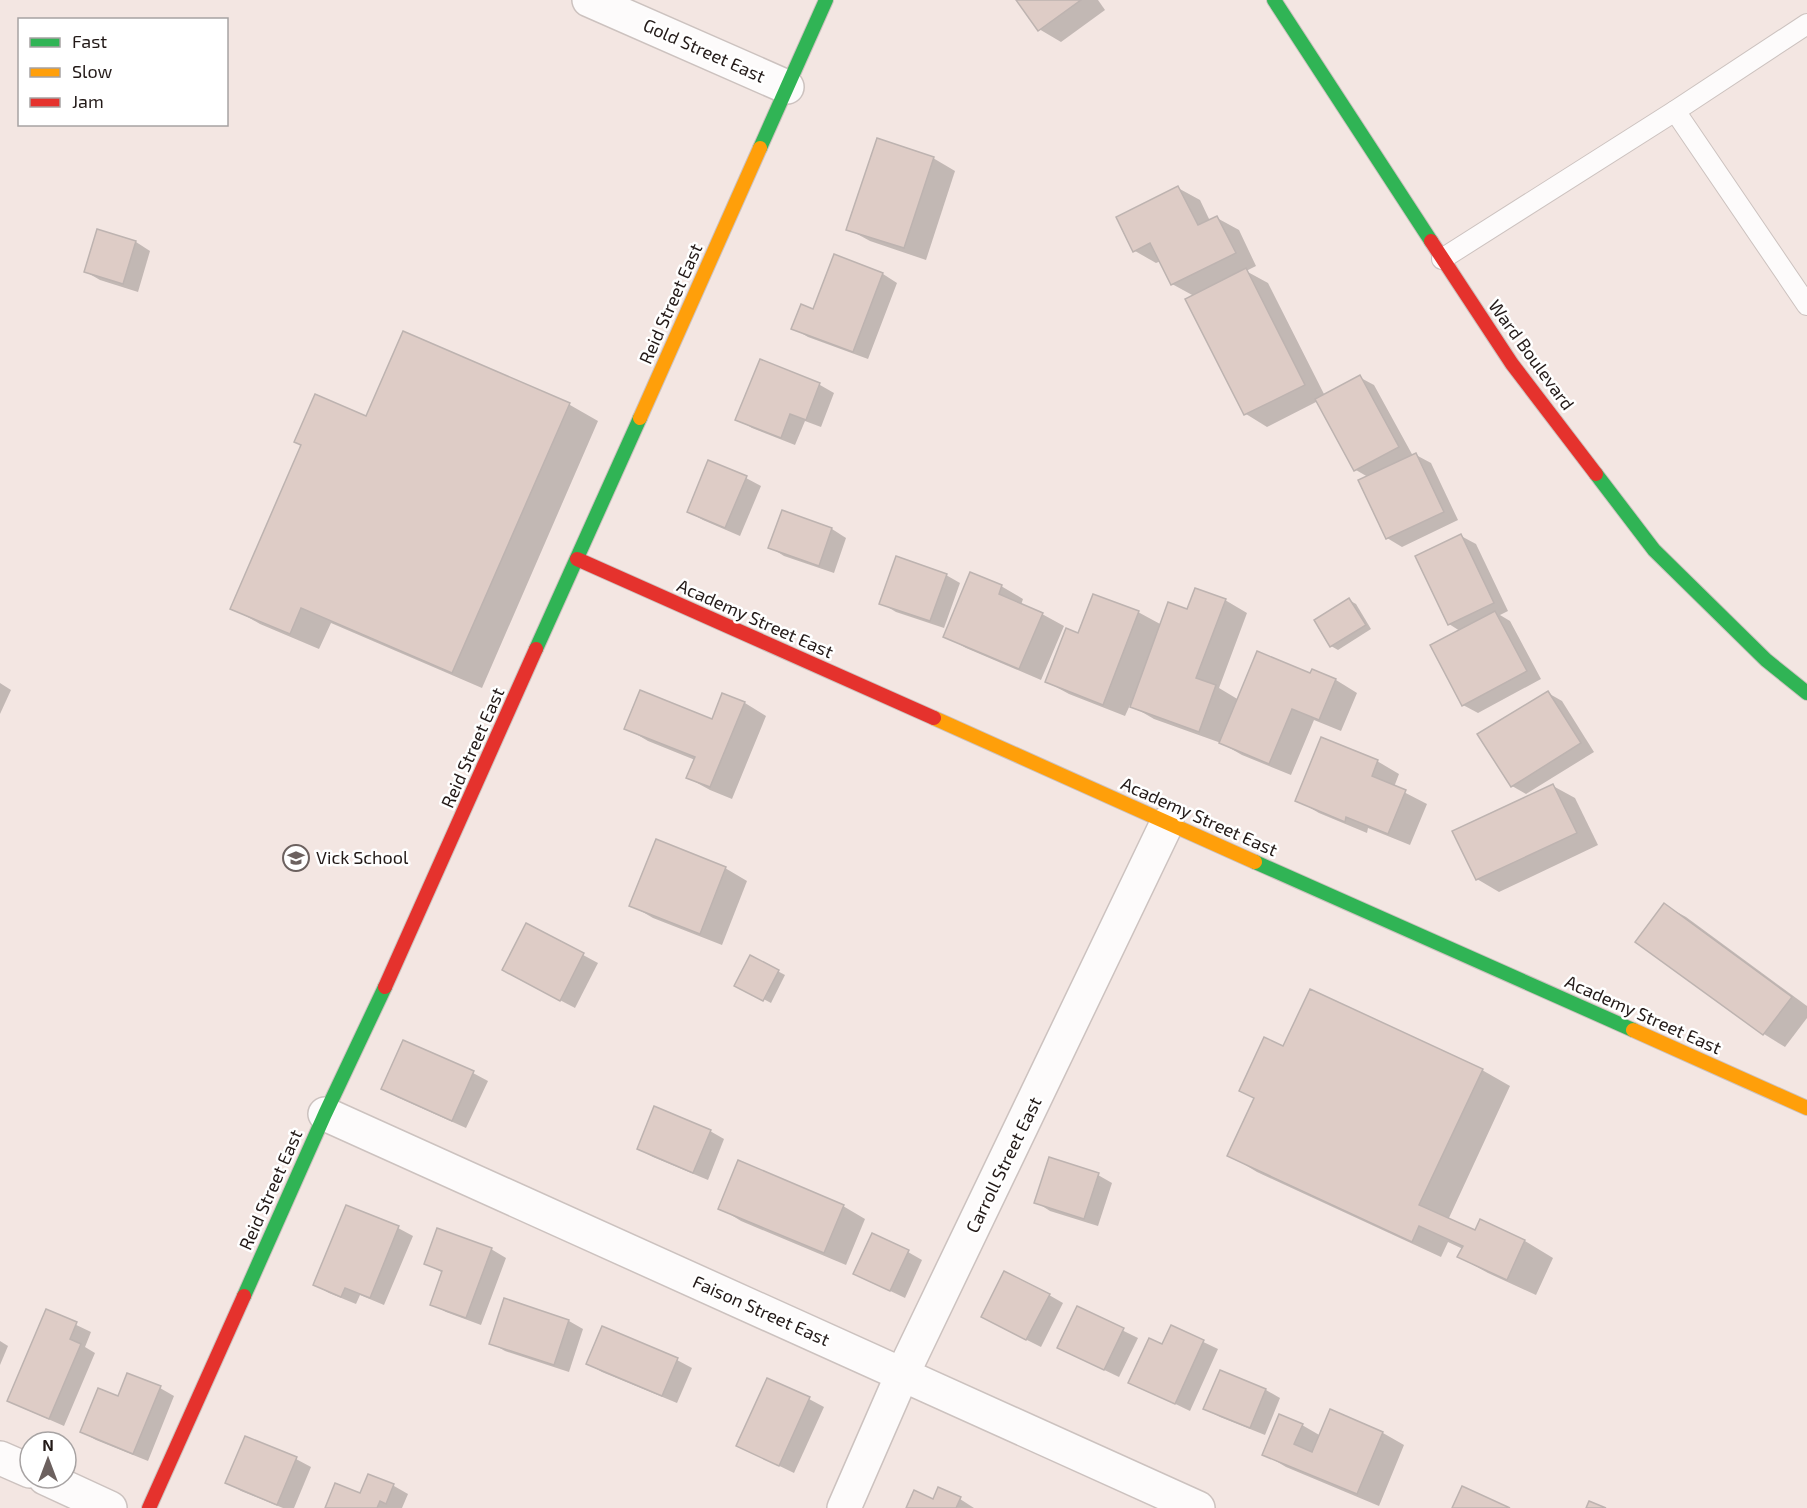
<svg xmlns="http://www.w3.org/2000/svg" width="1807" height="1508" viewBox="0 0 1807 1508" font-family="'Exo 2',sans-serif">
<rect width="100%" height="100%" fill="#f3e6e2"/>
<!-- shadow -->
<g fill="#0003">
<polygon points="1018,0 1098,0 1105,10 1061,42 1039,29"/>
<polygon points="933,158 955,171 926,260 870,241 848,229"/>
<polygon points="1178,188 1200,200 1210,221 1217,218 1239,230 1256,266 1246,271 1268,283 1325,396 1359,377 1374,385 1413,456 1416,455 1431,463 1458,520 1402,547 1387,538 1368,477 1356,470 1318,401 1267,427 1246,414 1194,296 1172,284 1161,261 1156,263 1135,251"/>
<polygon points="98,231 136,242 150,251 138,292 100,280 86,272"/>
<polygon points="835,256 883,274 897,283 868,359 808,337 793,328 814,311"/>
<polygon points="404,333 570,405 598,421 482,688 331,623 319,649 260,624 232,608 367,418"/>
<polygon points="760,361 820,385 834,393 821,427 805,421 795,445 752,428 737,419"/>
<polygon points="709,462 746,478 761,486 740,536 703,520 689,512"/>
<polygon points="782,512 832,529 846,538 834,573 784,556 770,547"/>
<polygon points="1461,536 1476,544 1508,611 1500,615 1510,621 1541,679 1478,713 1463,705 1460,631 1449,624"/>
<polygon points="946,575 960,583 944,628 896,612 881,603"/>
<polygon points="1001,586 1023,599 1021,605 1042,614 1064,626 1041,680 966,648 945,636"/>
<polygon points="1225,600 1247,613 1219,688 1239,700 1310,675 1312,670 1336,680 1357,693 1341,731 1314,720 1291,775 1242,755 1221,743 1154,719 1130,705 1125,716 1069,694 1047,682 1079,635 1138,612 1162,625 1188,611"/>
<polygon points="1349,600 1356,604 1371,629 1338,650 1331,646"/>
<polygon points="0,683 11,690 0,714"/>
<polygon points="1548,693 1562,701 1594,752 1526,794 1512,786"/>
<polygon points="745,703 766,716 732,799 710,790 688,778 695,760 648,741 626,728 712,721"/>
<polygon points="1377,761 1399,774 1394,787 1427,804 1410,845 1368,828 1367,833 1319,813 1297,800"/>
<polygon points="1553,786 1575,798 1598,845 1499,892 1477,879"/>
<polygon points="725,868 747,881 722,945 653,918 631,905"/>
<polygon points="1664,905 1686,917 1807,1006 1807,1018 1785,1047 1764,1034"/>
<polygon points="527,925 598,963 575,1008 518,978"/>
<polygon points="751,957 785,975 771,1003 736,985"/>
<polygon points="404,1042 473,1073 488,1081 466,1128 397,1097 383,1089"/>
<polygon points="1284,1048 1482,1070 1510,1086 1448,1220 1475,1232 1481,1221 1525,1241 1553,1258 1536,1295 1488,1273 1459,1257 1463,1249 1448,1242 1441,1257 1257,1172 1229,1155"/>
<polygon points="710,1131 724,1139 708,1180 653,1157 638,1149"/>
<polygon points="1098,1175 1112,1183 1098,1226 1050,1211 1036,1202"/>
<polygon points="843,1206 865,1219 846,1265 741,1221 720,1208"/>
<polygon points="398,1228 413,1236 384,1305 360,1295 356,1304 329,1293 315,1285"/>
<polygon points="438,1229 491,1249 506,1258 481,1325 446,1312 431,1304 443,1273 425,1263"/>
<polygon points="908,1252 922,1260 905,1298 855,1274"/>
<polygon points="1049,1295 1063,1303 1041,1347 997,1325"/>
<polygon points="505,1300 569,1321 583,1329 569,1372 505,1351 491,1343"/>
<polygon points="1077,1308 1138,1338 1119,1377 1073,1355"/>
<polygon points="47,1311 91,1332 85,1347 95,1353 64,1426 23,1408 9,1400"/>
<polygon points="1172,1327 1218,1349 1190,1411 1130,1382 1163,1346"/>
<polygon points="603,1328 677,1360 692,1368 677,1403 602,1372 588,1364"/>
<polygon points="0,1341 8,1346 0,1365"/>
<polygon points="1221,1372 1266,1390 1280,1398 1265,1435 1220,1417 1205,1409"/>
<polygon points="768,1380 809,1399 824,1407 794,1473 738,1446"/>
<polygon points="160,1388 174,1396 148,1461 96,1440 82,1432"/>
<polygon points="1331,1411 1383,1433 1404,1445 1379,1506 1286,1467 1264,1454 1302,1425 1321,1436"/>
<polygon points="296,1459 311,1467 294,1508 283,1508 241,1491 227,1482"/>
<polygon points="369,1476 394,1486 408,1494 402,1508 326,1508 361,1495"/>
<polygon points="960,1499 974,1508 908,1508 933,1501"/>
</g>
<!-- building -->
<g fill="#deccc6" stroke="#bdb3b0" stroke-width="1.5">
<polygon points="1016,0 1081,0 1038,31"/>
<polygon points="877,138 934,157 904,248 846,230"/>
<polygon points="1178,186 1198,225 1217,216 1236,253 1171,285 1150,243 1133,252 1116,217"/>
<polygon points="97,229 136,241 123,284 84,272"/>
<polygon points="834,254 883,273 853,352 791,329 801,304 813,309"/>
<polygon points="1246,268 1305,385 1244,415 1185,299"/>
<polygon points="403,331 570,403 452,673 301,608 290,634 230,609 301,445 294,442 315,394 366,416"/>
<polygon points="760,359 820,383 806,420 790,414 781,438 735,420"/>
<polygon points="1360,375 1399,447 1354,471 1315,399"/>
<polygon points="1416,453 1444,512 1386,539 1358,480"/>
<polygon points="708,460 747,476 725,528 687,512"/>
<polygon points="782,510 832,528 819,566 768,548"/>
<polygon points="1461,534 1494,603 1448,625 1415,556"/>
<polygon points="896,556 947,574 930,621 879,604"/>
<polygon points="970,572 1002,585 999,594 1043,613 1019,669 943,637"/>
<polygon points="1195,588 1226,599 1196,678 1216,685 1199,732 1130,707 1168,602 1187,609"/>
<polygon points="1093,594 1139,611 1103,705 1045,682 1066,628 1078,633"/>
<polygon points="1349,598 1366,625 1330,647 1314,620"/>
<polygon points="1495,611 1527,671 1462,706 1430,645"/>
<polygon points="1257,651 1310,673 1312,669 1336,679 1319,720 1292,709 1269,764 1219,743"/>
<polygon points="640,690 712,719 722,693 745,702 710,787 686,778 695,757 624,729"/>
<polygon points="1548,691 1581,743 1511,787 1477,734"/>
<polygon points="1321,737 1378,760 1372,776 1406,790 1388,834 1346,817 1345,822 1295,801"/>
<polygon points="1553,784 1577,833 1476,880 1452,831"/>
<polygon points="656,839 726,867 700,934 629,906"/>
<polygon points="1664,903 1792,997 1763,1035 1635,942"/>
<polygon points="526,923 584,953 560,1001 502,970"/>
<polygon points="750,955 779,970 763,1001 734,986"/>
<polygon points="1310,989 1483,1069 1419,1205 1475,1230 1480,1219 1525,1240 1507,1280 1457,1257 1463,1246 1419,1226 1412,1242 1227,1156 1254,1098 1239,1091 1264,1037 1283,1046"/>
<polygon points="403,1040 474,1071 452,1121 381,1089"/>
<polygon points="654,1106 711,1130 693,1173 637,1149"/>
<polygon points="1049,1157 1099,1173 1084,1219 1034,1203"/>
<polygon points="738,1160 844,1205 824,1253 718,1209"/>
<polygon points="346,1205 399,1226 370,1298 345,1288 341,1297 313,1285"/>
<polygon points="437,1228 492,1248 466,1318 430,1305 442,1271 424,1264"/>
<polygon points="872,1233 909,1250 890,1291 853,1274"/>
<polygon points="1004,1271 1050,1294 1026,1340 981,1317"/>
<polygon points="504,1298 569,1320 554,1365 489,1344"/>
<polygon points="1077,1306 1124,1328 1104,1370 1057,1348"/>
<polygon points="46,1309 77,1322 70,1339 81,1344 49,1419 7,1401"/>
<polygon points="1171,1325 1204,1340 1175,1404 1128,1383 1149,1338 1162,1344"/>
<polygon points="602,1326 678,1358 662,1396 586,1364"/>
<polygon points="1220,1370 1266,1389 1250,1428 1203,1409"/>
<polygon points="127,1373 161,1386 133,1454 80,1432 98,1388 118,1396"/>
<polygon points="767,1378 810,1397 779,1466 736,1446"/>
<polygon points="1330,1409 1383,1432 1357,1494 1262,1455 1279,1414 1303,1424 1294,1444 1312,1452"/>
<polygon points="245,1436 297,1457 277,1505 225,1483"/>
<polygon points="368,1474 394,1484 386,1504 380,1501 377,1508 325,1508 335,1483 360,1493"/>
<polygon points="1462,1486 1510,1508 1452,1508"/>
<polygon points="938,1487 961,1497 956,1508 906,1508 914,1490 933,1499"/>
<polygon points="1589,1501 1606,1508 1586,1508"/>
</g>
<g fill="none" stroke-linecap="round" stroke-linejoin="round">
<defs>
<g id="lane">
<polyline points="1675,111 1807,305"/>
<polyline points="1442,259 1675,111 1807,24"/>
</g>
<g id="street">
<polyline points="589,0 787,87"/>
<polyline points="325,1114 1198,1508"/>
<polyline points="0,1458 30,1471"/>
<polyline points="45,1478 110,1508"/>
<polyline points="844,1508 902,1375 1167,823"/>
</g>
<g id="fast">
<polyline points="1274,0 1431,241"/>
<polyline points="760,148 826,0"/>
<polyline points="1596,474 1654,550 1766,660 1807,693"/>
<polyline points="536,649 640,418"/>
<polyline points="1255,862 1633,1030"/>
<polyline points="244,1296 325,1114 385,987"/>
</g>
<g id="slow">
<polyline points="640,418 760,148"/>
<polyline points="934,718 1255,862"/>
<polyline points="1633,1030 1807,1108"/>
</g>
<g id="jam">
<polyline points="1431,241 1512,364 1596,474"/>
<polyline points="577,559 934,718"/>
<polyline points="385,987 536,649"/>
<polyline points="149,1508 244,1296"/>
</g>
</defs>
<!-- lane casing -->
<use href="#lane" stroke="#ccc2bf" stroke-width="22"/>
<!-- street casing -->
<use href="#street" stroke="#ccc2bf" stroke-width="36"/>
<!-- fast casing -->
<use href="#fast" stroke="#ccc2bf" stroke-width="16"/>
<!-- slow casing -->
<use href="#slow" stroke="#ccc2bf" stroke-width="16"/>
<!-- jam casing -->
<use href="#jam" stroke="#ccc2bf" stroke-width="16"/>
<!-- lane -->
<use href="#lane" stroke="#fdfbfb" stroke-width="20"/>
<!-- street -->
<use href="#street" stroke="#fdfbfb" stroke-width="33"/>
<!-- fast -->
<use href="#fast" stroke="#30b455" stroke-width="14"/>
<!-- slow -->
<use href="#slow" stroke="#ff9f0a" stroke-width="14"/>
<!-- jam -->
<use href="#jam" stroke="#e5322d" stroke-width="14"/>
</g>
<!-- icons -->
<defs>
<symbol id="school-ring" viewBox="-11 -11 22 22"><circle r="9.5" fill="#fff" stroke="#6c615f" stroke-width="1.5"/><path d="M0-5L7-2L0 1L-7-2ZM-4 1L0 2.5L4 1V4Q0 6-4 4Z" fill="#6c615f"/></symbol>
</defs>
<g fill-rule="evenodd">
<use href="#school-ring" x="281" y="843" width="30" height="30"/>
</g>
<g text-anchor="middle" stroke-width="5" stroke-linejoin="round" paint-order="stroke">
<!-- street labels -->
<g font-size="18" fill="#231a18" stroke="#fff">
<text transform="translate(704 51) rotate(24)" y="6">Gold Street East</text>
<text transform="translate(671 304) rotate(-66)" y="6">Reid Street East</text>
<text transform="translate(1531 355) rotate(54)" y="6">Ward Boulevard</text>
<text transform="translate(755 619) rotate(24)" y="6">Academy Street East</text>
<text transform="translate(473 748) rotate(-66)" y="6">Reid Street East</text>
<text transform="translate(1199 817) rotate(24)" y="6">Academy Street East</text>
<text transform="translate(1643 1015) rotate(24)" y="6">Academy Street East</text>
<text transform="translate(1004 1165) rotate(-64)" y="6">Carroll Street East</text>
<text transform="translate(271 1190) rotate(-66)" y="6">Reid Street East</text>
<text transform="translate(761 1311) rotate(24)" y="6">Faison Street East</text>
</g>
<!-- poi labels -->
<g font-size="18" fill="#231a18" stroke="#fff" text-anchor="start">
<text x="316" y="864">Vick School</text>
</g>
</g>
<!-- legend -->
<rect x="18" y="18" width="210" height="108" fill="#ffffff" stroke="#a7a3a3" stroke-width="1.5"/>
<rect x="30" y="38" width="30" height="9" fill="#30b455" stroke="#a7a3a3" stroke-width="1.5"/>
<text x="72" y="48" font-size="18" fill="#231a18">Fast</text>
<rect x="30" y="68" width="30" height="9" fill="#ff9f0a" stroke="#a7a3a3" stroke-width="1.5"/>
<text x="72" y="78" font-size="18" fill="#231a18">Slow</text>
<rect x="30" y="98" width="30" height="9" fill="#e5322d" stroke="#a7a3a3" stroke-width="1.5"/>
<text x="72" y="108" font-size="18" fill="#231a18">Jam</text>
<!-- north arrow -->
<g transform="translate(48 1460)"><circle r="28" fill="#ffffff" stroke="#a7a3a3" stroke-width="1.5"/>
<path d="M0-4.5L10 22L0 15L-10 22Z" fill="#6c615f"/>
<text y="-9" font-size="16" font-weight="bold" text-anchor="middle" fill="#231a18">N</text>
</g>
</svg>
